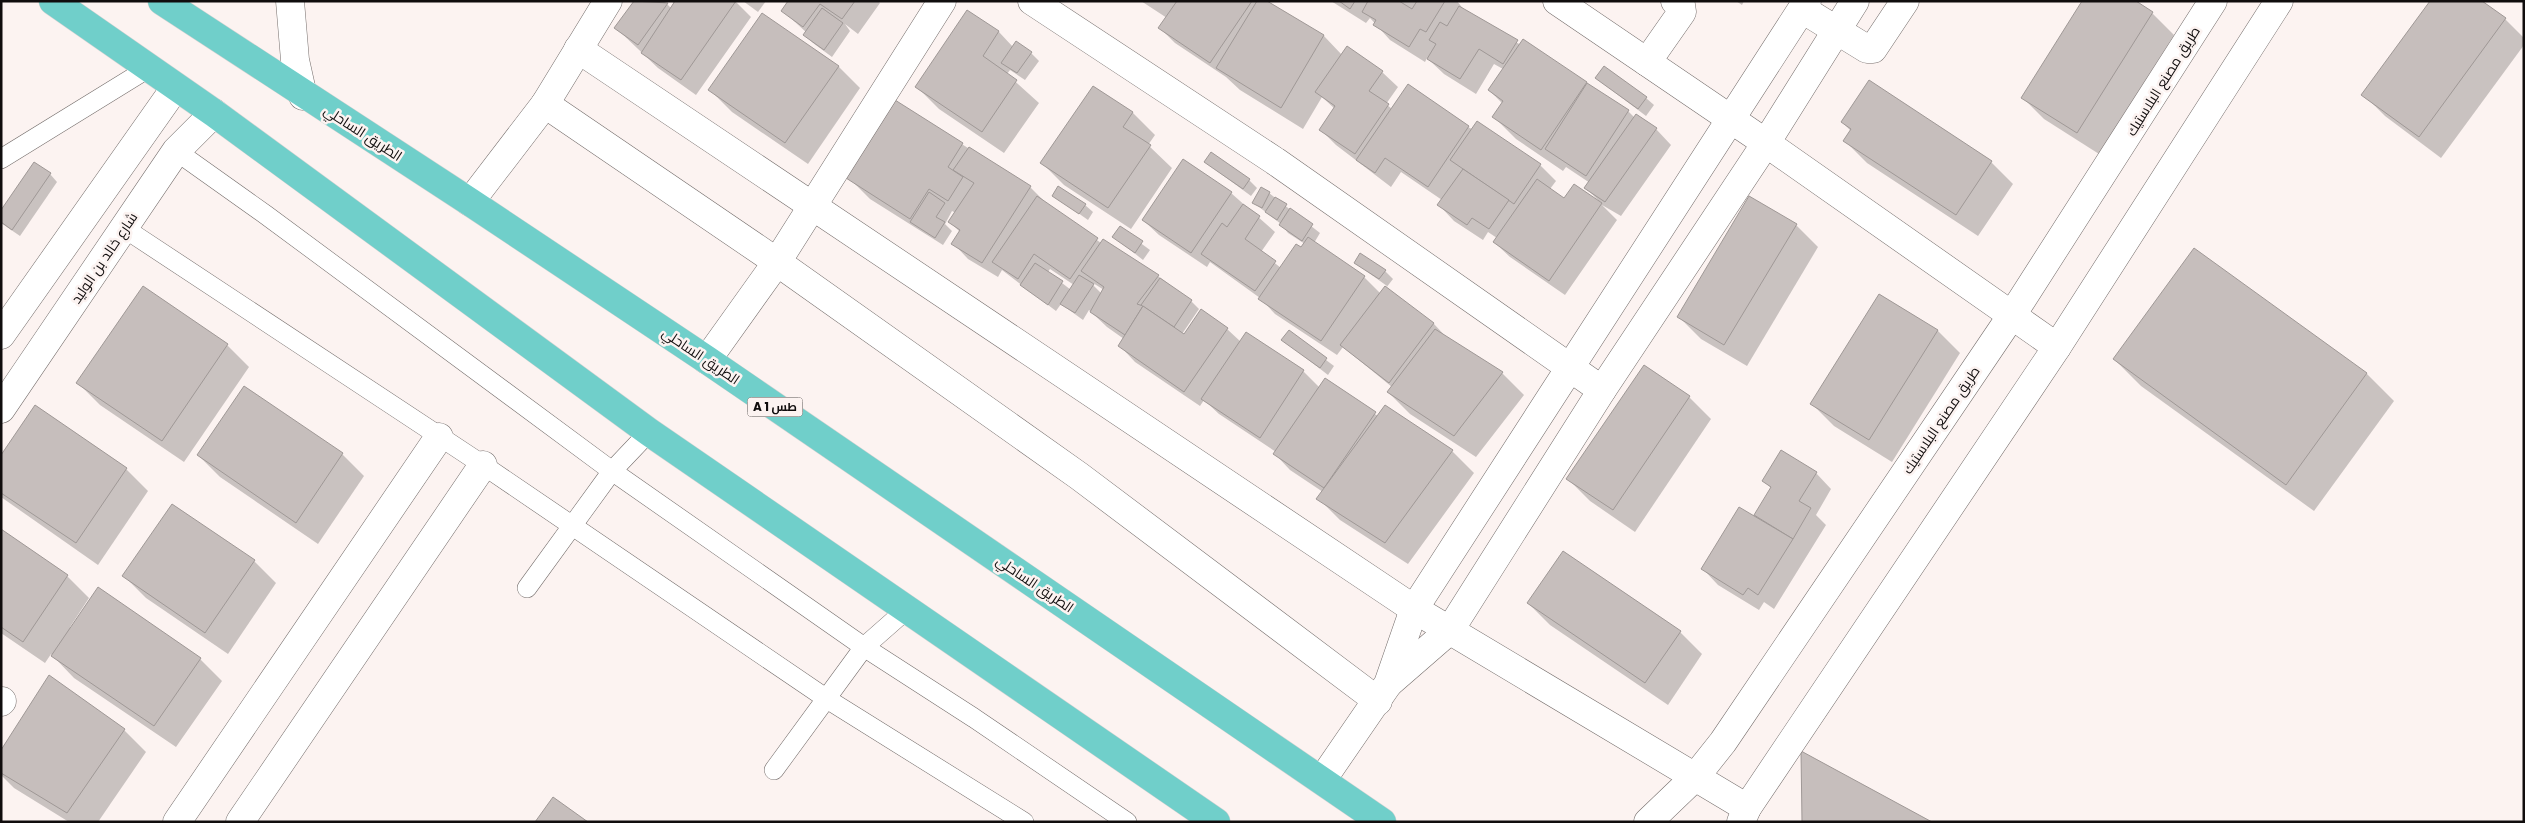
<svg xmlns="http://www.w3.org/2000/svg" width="2525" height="823" viewBox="0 0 2525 823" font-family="Poppins,Cairo,sans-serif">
<rect width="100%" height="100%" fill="#fcf3f1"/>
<!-- shadow -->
<g fill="#0003" fill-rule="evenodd">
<polygon points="635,1 664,1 673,10 676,5 671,1 735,1 751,17 696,95 658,68 616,28"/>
<polygon points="743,1 766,1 758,12"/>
<polygon points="790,1 878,1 880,3 858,34 845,24 850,31 832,57 813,43 805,35 807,33 783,11"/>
<polygon points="1141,1 1266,1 1324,36 1342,55 1382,72 1398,87 1386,104 1392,109 1468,127 1540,165 1556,181 1550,189 1565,200 1600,202 1586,188 1590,183 1566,167 1563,171 1516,139 1494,117 1503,104 1489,90 1503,69 1494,64 1476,94 1444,74 1427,58 1425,62 1390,40 1370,18 1366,23 1331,1 1457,1 1464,10 1628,111 1635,118 1656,129 1671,145 1621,216 1602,205 1617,220 1565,295 1510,257 1494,242 1497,238 1488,232 1483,240 1454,221 1439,205 1442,200 1401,172 1391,187 1336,145 1321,130 1335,109 1322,97 1303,129 1240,90 1226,77 1175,43 1160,28 1167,18"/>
<polygon points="1736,1 1744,1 1742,5"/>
<polygon points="967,12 999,32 1013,47 1031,53 1039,61 1025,80 1010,70 1007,74 1039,103 1004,153 939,109 917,87"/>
<polygon points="2152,13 2174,35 2099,154 2044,119 2022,97"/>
<polygon points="2505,19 2524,38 2524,45 2441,158 2385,116 2363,94"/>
<polygon points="838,66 860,88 808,164 732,112 710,90"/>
<polygon points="1596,78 1646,98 1654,105 1646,116"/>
<polygon points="1094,87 1133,113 1155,135 1148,145 1172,168 1131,229 1064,185 1042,163"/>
<path d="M 895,102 L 1030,187 L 1046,203 L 1101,243 L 1158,276 L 1191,301 L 1199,309 L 1182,334 L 1184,336 L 1227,329 L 1241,342 L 1246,334 L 1303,371 L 1320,388 L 1452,451 L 1474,473 L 1408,564 L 1340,520 L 1318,498 L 1323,492 L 1290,470 L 1275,454 L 1276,452 L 1219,414 L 1204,400 L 1200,406 L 1135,362 L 1120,346 L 1124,339 L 1107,327 L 1089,310 L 1083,320 L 1061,304 L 1056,311 L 1002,270 L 998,277 L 968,259 L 953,243 L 960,232 L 950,222 L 956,213 L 952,211 L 945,224 L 952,231 L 943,245 L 870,199 L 848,177 ZM 1050,269 L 1074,285 L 1071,290 L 1048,272 ZM 1093,283 L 1104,290 L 1102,294 L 1092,284 Z"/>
<polygon points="1842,122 1991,162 2013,184 1978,236 1867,163 1845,141 1851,131"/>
<polygon points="1205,162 1249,180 1257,188 1251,196"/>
<polygon points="50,174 57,182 20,236 1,223 1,212"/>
<polygon points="1231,193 1275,232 1261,252 1281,268 1305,244 1288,233 1281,224 1254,203 1269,193 1320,233 1314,243 1364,277 1381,294 1387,286 1355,263 1385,271 1393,279 1386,288 1434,324 1449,340 1502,373 1524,395 1476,457 1410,414 1388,392 1392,387 1343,347 1337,355 1275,314 1260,298 1210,262 1207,267 1159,235 1143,220"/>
<polygon points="1054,196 1085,205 1093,212 1088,220"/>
<polygon points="1750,198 1796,225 1818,247 1747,366 1701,339 1679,317"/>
<polygon points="1120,228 1150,250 1143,260 1114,237"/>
<polygon points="2194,249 2367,374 2394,401 2314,511 2141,386 2114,359"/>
<polygon points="1880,295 1938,331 1960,353 1892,462 1834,426 1812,404"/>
<polygon points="1289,332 1334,366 1328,375 1283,340"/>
<polygon points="227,345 249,367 184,462 100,405 78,383"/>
<polygon points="245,388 342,454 364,476 318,544 220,477 198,455"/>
<polygon points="1689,397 1711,419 1635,532 1590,501 1568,479"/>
<polygon points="35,407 126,469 148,491 98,565 1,497 1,457"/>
<polygon points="1816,473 1831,489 1816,515 1826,525 1774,609 1764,602 1759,610 1718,585 1703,569 1754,517 1771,488 1764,481"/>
<polygon points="1,531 67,576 89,598 70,627 72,628 200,659 222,681 176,747 74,678 51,654 45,663 1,633"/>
<polygon points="254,561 276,583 228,654 146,598 124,576"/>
<polygon points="1528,603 1680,632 1702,654 1668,705 1550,625"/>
<polygon points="49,677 124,730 146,752 98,822 69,822 14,788 1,775 1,752"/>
</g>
<!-- building -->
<g fill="#c6bebc" stroke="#9f9896">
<polygon points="634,1 668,3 638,45 614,28"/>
<polygon points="675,1 736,1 681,80 641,53"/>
<polygon points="788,1 855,1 842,19 820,4 803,27 781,11"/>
<polygon points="1177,1 1252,1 1210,63 1158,28"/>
<polygon points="1257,1 1267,1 1324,35 1281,108 1216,68"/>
<polygon points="1339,1 1355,1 1350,9"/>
<polygon points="1368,1 1399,1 1412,9 1417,1 1445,1 1426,32 1420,29 1409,47 1373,25 1376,20 1362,12"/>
<polygon points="2082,1 2136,1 2153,12 2077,133 2021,98"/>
<polygon points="2430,1 2482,1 2506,18 2419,137 2361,95"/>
<polygon points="1459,6 1518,40 1503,64 1479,49 1460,79 1427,59 1436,44 1429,40 1440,22 1447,26"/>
<polygon points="822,8 843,23 824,50 803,35"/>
<polygon points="967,10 999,31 983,56 1017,80 982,132 915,87"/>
<polygon points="762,13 839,66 785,143 708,90"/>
<polygon points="1523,39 1587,82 1541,150 1492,117 1503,101 1488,90"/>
<polygon points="1016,41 1032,52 1017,73 1001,63"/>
<polygon points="1347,46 1383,71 1369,91 1389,104 1355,154 1319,130 1335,106 1315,92"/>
<polygon points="1604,66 1647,97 1638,109 1595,78"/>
<polygon points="1869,80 1992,161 1956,215 1843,141 1851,129 1841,122"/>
<polygon points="1587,83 1629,110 1586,176 1545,149"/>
<polygon points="1408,84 1469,126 1428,187 1385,158 1375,173 1356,160"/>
<polygon points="1093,86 1133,112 1123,127 1151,145 1108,208 1040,163"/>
<polygon points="895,100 963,143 948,167 963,177 948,201 929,189 910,219 846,178"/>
<polygon points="1636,114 1657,128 1605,202 1584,188"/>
<polygon points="1477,121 1541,164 1514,204 1450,160"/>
<polygon points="969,147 1031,186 982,263 951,244 960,230 948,222 974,183 953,170"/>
<polygon points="1211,152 1250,179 1243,189 1204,162"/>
<polygon points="1183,159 1232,192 1191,253 1142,220"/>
<polygon points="34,162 51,173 12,230 1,222 1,210"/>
<polygon points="1463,169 1509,200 1489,229 1472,218 1467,225 1437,205"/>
<polygon points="1537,179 1564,198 1574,184 1602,203 1549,281 1493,242"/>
<polygon points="1058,186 1086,204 1079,214 1052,196"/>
<polygon points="1261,187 1270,192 1262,208 1252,203"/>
<polygon points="929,192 945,203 936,217 945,222 935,238 910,222"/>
<polygon points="1037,196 1098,238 1070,279 1034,254 1018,279 992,262"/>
<polygon points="1749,196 1797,224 1724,345 1677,317"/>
<polygon points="1275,197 1287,204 1277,220 1265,212"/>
<polygon points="1243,204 1260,216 1245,239 1276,261 1255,291 1201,254 1222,223 1227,227"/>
<polygon points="1290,208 1313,224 1302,241 1279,225"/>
<polygon points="1120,226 1143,241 1135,253 1112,237"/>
<polygon points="1308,237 1365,276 1321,341 1258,299 1296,244 1301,247"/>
<polygon points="1103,239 1159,275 1137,304 1143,306 1125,335 1090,312 1104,287 1081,271"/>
<polygon points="2194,248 2367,373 2286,485 2113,359"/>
<polygon points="1360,253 1386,270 1379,279 1354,263"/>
<polygon points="1035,263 1063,281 1048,305 1020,285"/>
<polygon points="1079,275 1094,284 1075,313 1060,304"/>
<polygon points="1160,278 1192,300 1174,327 1141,305"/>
<polygon points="143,286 228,344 162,441 76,383"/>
<polygon points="1385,286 1434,323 1389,383 1340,345"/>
<polygon points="1879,294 1938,330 1869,440 1810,404"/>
<polygon points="1143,306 1184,334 1201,309 1228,328 1184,392 1118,346"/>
<polygon points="1435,329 1503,372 1454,436 1387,392"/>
<polygon points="1289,330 1327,358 1320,368 1281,340"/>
<polygon points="1246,332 1304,370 1260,438 1201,399"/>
<polygon points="1644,365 1690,396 1613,510 1566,479"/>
<polygon points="1325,378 1376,412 1324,488 1273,454"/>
<polygon points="244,386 343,453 296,523 197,455"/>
<polygon points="35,405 127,468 76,543 1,493 1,455"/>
<polygon points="1385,405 1453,450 1385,543 1316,499"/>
<polygon points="1781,450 1817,472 1799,501 1811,508 1793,539 1754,515 1771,487 1762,481"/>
<polygon points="172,504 255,560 205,633 122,576"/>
<polygon points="1739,507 1793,539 1758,595 1748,588 1743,595 1701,569"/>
<polygon points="1,529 68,575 23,642 1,627"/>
<polygon points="1563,551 1681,631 1645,683 1527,603"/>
<polygon points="98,587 201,658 154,726 51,656"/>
<polygon points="49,675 125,729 67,813 1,773 1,750"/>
<polygon points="1801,751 1932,822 1802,822"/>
<polygon points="553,797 588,822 535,822"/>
</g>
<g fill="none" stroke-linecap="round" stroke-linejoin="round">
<defs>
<g id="service">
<polyline points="176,151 266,215 612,471 864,647 974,718 1127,822"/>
<polyline points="1,159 147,69"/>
<polyline points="124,228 483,465 827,699 1024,822"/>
<polyline points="527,588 612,471 649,432"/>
<polyline points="774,770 864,647 906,610"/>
</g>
<g id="minor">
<polyline points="1032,1 1275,161 1602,390"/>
<polyline points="1557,1 1766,143 2057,347"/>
<polyline points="1802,9 1867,49 1873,49 1905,1"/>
<polyline points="578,49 1414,609 1747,808"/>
<polyline points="1647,62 1682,12 1681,5 1675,1"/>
<polyline points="545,104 777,262 1079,476 1378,701"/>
<polyline points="470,202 545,104 608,1"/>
<polyline points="707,360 777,262 942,1"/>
<polyline points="1389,683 1450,630 1602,390 1766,143 1855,1"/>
<polyline points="1,702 2,701"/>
<polyline points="1322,780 1388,684 1414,609 1807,1"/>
<polyline points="177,822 439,437"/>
<polyline points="240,822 483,465"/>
<polyline points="1648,822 1696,776 1723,742 2012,315 2213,1"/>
<polyline points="1741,822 1747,808 2057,347 2279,1"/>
</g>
<g id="tertiary">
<polyline points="290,1 295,60 303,96"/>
<polyline points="1,335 175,88"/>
<polyline points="1,409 176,151 214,113"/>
</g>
<g id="trunk">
<polyline points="53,1 214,113 649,432 1216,822"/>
<polyline points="162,1 470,202 707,360 1382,822"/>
</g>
</defs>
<!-- service casing -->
<use href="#service" stroke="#746d6b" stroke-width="20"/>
<!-- minor casing -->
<use href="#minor" stroke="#746d6b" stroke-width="29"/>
<!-- tertiary casing -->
<use href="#tertiary" stroke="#746d6b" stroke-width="29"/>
<!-- trunk casing -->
<use href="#trunk" stroke="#d4d3d3" stroke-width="29"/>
<!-- service -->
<use href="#service" stroke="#fff" stroke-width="19"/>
<!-- minor -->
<use href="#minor" stroke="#fff" stroke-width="28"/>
<!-- tertiary -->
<use href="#tertiary" stroke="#fff" stroke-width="28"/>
<!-- trunk -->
<use href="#trunk" stroke="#70cfca" stroke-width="28"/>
</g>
<g text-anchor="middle" stroke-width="5" stroke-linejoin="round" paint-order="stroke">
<!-- shield labels -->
<rect fill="#fcf3f1" stroke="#575251" stroke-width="1" x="747.5" y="397.5" width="55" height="19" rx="4"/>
<g font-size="12" font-weight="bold" fill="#100d0d">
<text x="775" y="411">A 1 طس</text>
</g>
<!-- street labels -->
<g font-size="14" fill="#100d0d" stroke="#fcf3f1">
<text transform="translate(2163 81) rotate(-58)" y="5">طريق مصنع البلاستيك</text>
<text transform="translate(363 133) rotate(33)" y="5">الطريق الساحلي</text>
<text transform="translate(104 258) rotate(-56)" y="5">شارع خالد بن الوليد</text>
<text transform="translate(701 356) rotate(34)" y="5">الطريق الساحلي</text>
<text transform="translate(1941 420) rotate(-56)" y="5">طريق مصنع البلاستيك</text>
<text transform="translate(1035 584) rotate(34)" y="5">الطريق الساحلي</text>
</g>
</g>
<!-- border -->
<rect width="2525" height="823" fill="none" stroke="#100d0d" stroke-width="5"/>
</svg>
